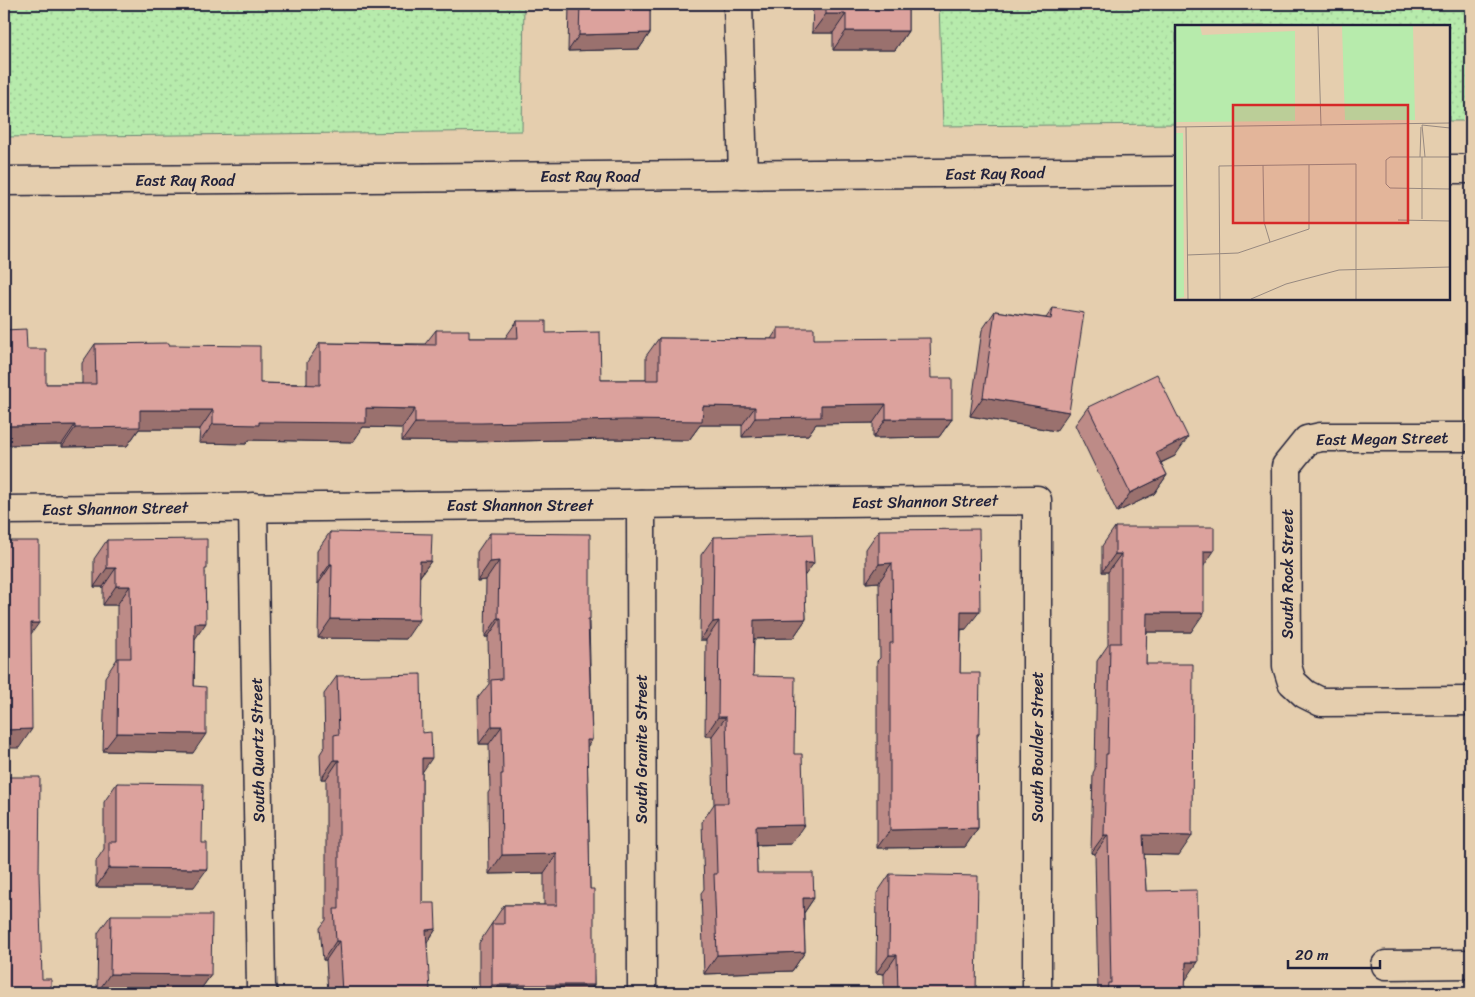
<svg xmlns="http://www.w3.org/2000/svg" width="1475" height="997" viewBox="0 0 1475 997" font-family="Sriracha,sans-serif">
<defs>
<pattern id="grass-dots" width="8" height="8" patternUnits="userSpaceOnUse" patternTransform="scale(1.25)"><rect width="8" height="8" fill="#b7ebac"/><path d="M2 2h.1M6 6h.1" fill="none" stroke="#9dc995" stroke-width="1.8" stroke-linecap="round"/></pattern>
</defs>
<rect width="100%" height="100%" fill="#e5ceae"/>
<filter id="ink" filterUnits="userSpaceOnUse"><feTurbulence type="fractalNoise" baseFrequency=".02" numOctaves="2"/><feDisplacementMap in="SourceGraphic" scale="10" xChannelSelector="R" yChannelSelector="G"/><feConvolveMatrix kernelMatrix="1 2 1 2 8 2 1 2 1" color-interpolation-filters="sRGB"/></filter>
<g filter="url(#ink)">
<!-- grass -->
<g fill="url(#grass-dots)" stroke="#6c8674">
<polygon points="4,4 524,4 522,131 4,137"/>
<polygon points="939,4 1471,4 1471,121 1449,121 1449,26 1176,26 1176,124 943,126"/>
</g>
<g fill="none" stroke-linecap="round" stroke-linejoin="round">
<defs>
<g id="street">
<polyline points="738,4 743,175"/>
<polyline points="1471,437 1321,437 1307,440 1286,466 1287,666 1292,682 1305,694 1321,702 1471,701"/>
<polyline points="641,504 642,993"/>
<polyline points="253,507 261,987 263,993"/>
<polyline points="4,510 1037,500 1037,993"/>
<polyline points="1386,965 1471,964"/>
</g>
<g id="primary">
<polyline points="1449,169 1471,169"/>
<polyline points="4,181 1176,171"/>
</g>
</defs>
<!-- street casing -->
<use href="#street" stroke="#22223b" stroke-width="31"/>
<!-- primary casing -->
<use href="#primary" stroke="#22223b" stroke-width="31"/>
<!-- street -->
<use href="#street" stroke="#e5ceae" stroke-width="28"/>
<!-- primary -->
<use href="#primary" stroke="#e5ceae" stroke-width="28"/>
</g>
<!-- wall -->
<g fill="#bd8b87" stroke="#22223b">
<polygon points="569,4 650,4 650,33 639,49 568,51"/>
<polygon points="813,4 908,4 908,31 895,50 833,50 833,33 812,33"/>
<polygon points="1053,308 1056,431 970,416 982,330 995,311 1046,318"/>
<polygon points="517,321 546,333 601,380 646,380 646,356 659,338 771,339 778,328 814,339 931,378 952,419 939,437 873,438 873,423 816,424 808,435 742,437 742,425 700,425 689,440 613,439 468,442 402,441 402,428 363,427 353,442 249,440 246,444 199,443 200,429 139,429 127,446 62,447 62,444 4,445 4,330 27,349 46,384 82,384 82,363 95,344 169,345 260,383 307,384 307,362 320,343 425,344 436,330 469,338 505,338"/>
<polygon points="1088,407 1175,456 1161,463 1167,475 1154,494 1117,512 1075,425"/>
<polygon points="1115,527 1204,565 1191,632 1146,632 1146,664 1179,855 1144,854 1146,891 1185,981 1185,993 1098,993 1095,854 1091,853 1093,773 1095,769 1097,661 1108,645 1108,572 1102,572 1102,546"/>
<polygon points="879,530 966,629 961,630 960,673 979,734 977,737 978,828 965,847 877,848 877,661 880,658 879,582 866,583 866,549"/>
<polygon points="330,532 431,561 419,578 406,639 318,638 319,583 317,583 317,551"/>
<polygon points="490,533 590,619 589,622 592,740 587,746 590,889 594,985 588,993 479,993 479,943 504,905 544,905 544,873 489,874 488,793 490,790 489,744 479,744 478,698 489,684 488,637 485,637 486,580 477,581 477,552"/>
<polygon points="714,537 804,576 806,619 793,638 754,639 753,676 791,844 756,845 757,873 814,898 804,913 805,952 792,971 704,974 701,893 704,889 702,822 714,804 712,736 705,736 706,640 700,640 701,555"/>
<polygon points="107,540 205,572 195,639 193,753 103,751 105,677 117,659 117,605 103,605 103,587 94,587 94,559"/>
<polygon points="337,676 422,772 422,903 436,929 427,943 427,993 328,993 326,960 323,960 320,928 326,920 326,779 321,779 320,754 325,746 324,694"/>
<polygon points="117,783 202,843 194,887 96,887 96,861 104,849 104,802"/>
<polygon points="890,874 976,993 884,993 884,974 876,973 877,893"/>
<polygon points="111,915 211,975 198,993 97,993 98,933"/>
</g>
<!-- shaded-wall -->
<g fill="#9a716e" stroke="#22223b">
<polygon points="826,14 846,14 833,33 812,33"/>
<polygon points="846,31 908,31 895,50 833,50"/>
<polygon points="650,33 639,49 568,51 579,35"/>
<polygon points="983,397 1069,412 1056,431 970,416"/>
<polygon points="886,404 873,423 816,424 808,435 742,437 755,418 821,405"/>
<polygon points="703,406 755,407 742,425 700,425 689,440 613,439 468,442 402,441 415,423"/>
<polygon points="366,408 415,409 402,428 363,427 353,442 249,440 246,444 199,443 213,424 259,422"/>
<polygon points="140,410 213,410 200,429 139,429 127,446 62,447 75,428"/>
<polygon points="886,419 952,419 939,437 873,438"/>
<polygon points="75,425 62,444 4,445 4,426"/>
<polygon points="1188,437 1175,456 1143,471 1156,453"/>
<polygon points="1167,475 1154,494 1117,512 1130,493"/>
<polygon points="1204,551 1214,551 1201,570"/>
<polygon points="1115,554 1121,554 1108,572 1102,572"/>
<polygon points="420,561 431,561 418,579"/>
<polygon points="499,561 486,580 477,581 490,562"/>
<polygon points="804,563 814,563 800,582"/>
<polygon points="892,563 879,582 866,583 879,564"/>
<polygon points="330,564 332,564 319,583 317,583"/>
<polygon points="107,568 116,568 103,587 94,587"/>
<polygon points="116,586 130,586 117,605 103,605"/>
<polygon points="961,611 980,611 966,629 948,630"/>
<polygon points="1147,613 1204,613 1191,632 1134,632"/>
<polygon points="498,618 501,618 488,637 485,637"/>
<polygon points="331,619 419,620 406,639 318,638"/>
<polygon points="806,619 793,638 741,639 754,620"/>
<polygon points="719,621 706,640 700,640 713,622"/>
<polygon points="31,623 39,623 26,641"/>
<polygon points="195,623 206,623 193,642"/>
<polygon points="718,717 726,717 712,736 705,736"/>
<polygon points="492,726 502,726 489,744 479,744"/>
<polygon points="32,729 19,748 4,748 4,730"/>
<polygon points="117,733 206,734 193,753 103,751"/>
<polygon points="587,740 592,740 579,759"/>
<polygon points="422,758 432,758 419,777"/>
<polygon points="334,760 339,760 326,779 321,779"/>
<polygon points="804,825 791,844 743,845 756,826"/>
<polygon points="978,828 965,847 877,848 890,830"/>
<polygon points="1104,835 1108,835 1095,854 1091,853"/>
<polygon points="1143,835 1192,836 1179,855 1130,854"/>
<polygon points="557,854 544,873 489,874 502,855"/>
<polygon points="109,868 207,869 194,887 96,887"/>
<polygon points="803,898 814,898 801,917"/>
<polygon points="436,929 423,948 426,930"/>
<polygon points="336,941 339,941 326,960 323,960"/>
<polygon points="805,952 792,971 704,974 717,955"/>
<polygon points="889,955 897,955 884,974 876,973"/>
<polygon points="1186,962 1198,962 1185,981"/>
<polygon points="110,974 211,975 198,993 97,993"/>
<polygon points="492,985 594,985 588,993 486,993"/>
<polygon points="430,990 427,993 370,993"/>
</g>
<!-- building -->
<g fill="#dca29d" stroke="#22223b">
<polygon points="580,4 650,4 650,33 579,35"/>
<polygon points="826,4 908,4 908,31 846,31 846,14 826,14"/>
<polygon points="1053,308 1084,313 1069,412 983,397 995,311 1051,319"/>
<polygon points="517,321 546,321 546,333 600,332 601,380 659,380 659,338 778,339 778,328 814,328 814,339 930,338 931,378 952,378 952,419 886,419 886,404 821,405 821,417 755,418 755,407 703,406 702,421 626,420 481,423 415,423 415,409 366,408 366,423 259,422 259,425 213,424 213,410 140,410 140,427 75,428 75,425 4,426 4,330 26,329 27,349 46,349 46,384 96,384 95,344 169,343 169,345 260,346 260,383 320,385 320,343 436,345 436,330 469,330 469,338 518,338"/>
<polygon points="1157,374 1188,437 1156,453 1167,475 1130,493 1088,407"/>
<polygon points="1115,527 1214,527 1214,551 1204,551 1204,613 1147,613 1146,664 1193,664 1192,836 1143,835 1146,891 1197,890 1198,962 1186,962 1185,993 1107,993 1108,983 1111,983 1108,835 1104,835 1106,754 1108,754 1110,643 1121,643 1121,554 1115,554"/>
<polygon points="979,529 980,611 961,611 960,673 980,673 979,734 977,734 978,828 890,830 890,643 893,643 892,563 879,564 879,530"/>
<polygon points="330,532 432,534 431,561 420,561 419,620 331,619 332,564 330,564"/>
<polygon points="490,533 590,534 590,619 588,619 592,740 587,740 590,889 594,889 594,985 492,985 492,924 504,924 504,905 557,905 557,854 502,855 501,774 503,774 502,726 492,726 491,680 502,679 501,618 498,618 499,561 490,562"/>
<polygon points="812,534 814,563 804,563 806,619 754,620 753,676 795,677 794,754 802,754 804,825 756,826 757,873 813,873 814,898 803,898 805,952 717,955 714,874 717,874 715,803 728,803 726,717 718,717 719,621 713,622 714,537"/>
<polygon points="207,539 207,569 205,569 206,623 195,623 194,686 206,687 206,734 117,733 118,658 131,658 130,586 116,586 116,568 107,568 107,540"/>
<polygon points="4,541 39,541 39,623 31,623 32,729 4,730"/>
<polygon points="421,674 422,733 431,732 432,758 422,758 422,903 435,903 436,929 426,930 430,990 370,993 342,993 339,941 336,941 334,909 339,909 339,760 334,760 334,735 339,734 337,676"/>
<polygon points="4,777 40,777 39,874 42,979 51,979 51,993 4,993"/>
<polygon points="117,783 203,784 202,843 207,843 207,869 109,868 109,842 117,842"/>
<polygon points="890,874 978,876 976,993 898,993 897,955 889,955"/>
<polygon points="111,915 212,915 211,975 110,974"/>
</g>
</g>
<g text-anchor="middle" stroke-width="4" stroke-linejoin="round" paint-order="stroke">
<!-- street labels -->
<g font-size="16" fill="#22223b" stroke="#e5ceae">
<text transform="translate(995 173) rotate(-1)" y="6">East Ray Road</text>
<text x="590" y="182">East Ray Road</text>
<text x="185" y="186">East Ray Road</text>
<text transform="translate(1382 438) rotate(-1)" y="6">East Megan Street</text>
<text transform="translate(925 501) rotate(-1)" y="6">East Shannon Street</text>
<text x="520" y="511">East Shannon Street</text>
<text transform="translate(115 508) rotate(-1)" y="6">East Shannon Street</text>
<text transform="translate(1287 574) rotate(-90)" y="6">South Rock Street</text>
<text transform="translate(1037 747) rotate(-90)" y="6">South Boulder Street</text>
<text transform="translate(641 749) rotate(-90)" y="6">South Granite Street</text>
<text transform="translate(257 750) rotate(-91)" y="6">South Quartz Street</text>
</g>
</g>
<!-- overview -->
<g transform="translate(1175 25)">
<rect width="275" height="275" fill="#e5ceae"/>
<path d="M 0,1 L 25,1 L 27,10 L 120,6 L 120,96 L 0,97 ZM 167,1 L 238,1 L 240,95 L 170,95 Z" fill="#b7ebac"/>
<path d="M 0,108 L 8,108 L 9,272 L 0,274 Z" fill="#b7ebac"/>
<path fill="none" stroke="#978980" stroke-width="1" d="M 143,1 L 146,101M 247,100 L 250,132M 247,100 L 275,103M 0,102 L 275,98M 11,102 L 13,274M 245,132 L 246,102M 275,132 L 215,132 L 211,135 L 211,159 L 215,163 L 275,164M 88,140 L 89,197 L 95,217M 247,194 L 247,132M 223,195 L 275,196M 12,230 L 63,228 L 134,204 L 134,140M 45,274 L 44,141 L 181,139 L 181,274M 76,274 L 111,259 L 164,245 L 275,242"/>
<path fill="#d62828" fill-opacity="0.15" stroke="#d62828" stroke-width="2.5" d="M 58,80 L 233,80 L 233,198 L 58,198 Z"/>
<rect width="275" height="275" fill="none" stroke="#22223b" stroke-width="2.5"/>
</g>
<!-- margin -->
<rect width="1475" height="997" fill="none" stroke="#e5ceae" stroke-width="20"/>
<rect x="10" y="10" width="1455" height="977" fill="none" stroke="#22223b" stroke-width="2" filter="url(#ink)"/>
<!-- scale -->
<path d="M1288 960v8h92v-8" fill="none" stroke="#22223b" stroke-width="2.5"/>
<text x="1295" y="960" font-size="15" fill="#22223b" stroke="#e5ceae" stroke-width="4" paint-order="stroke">20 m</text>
</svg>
